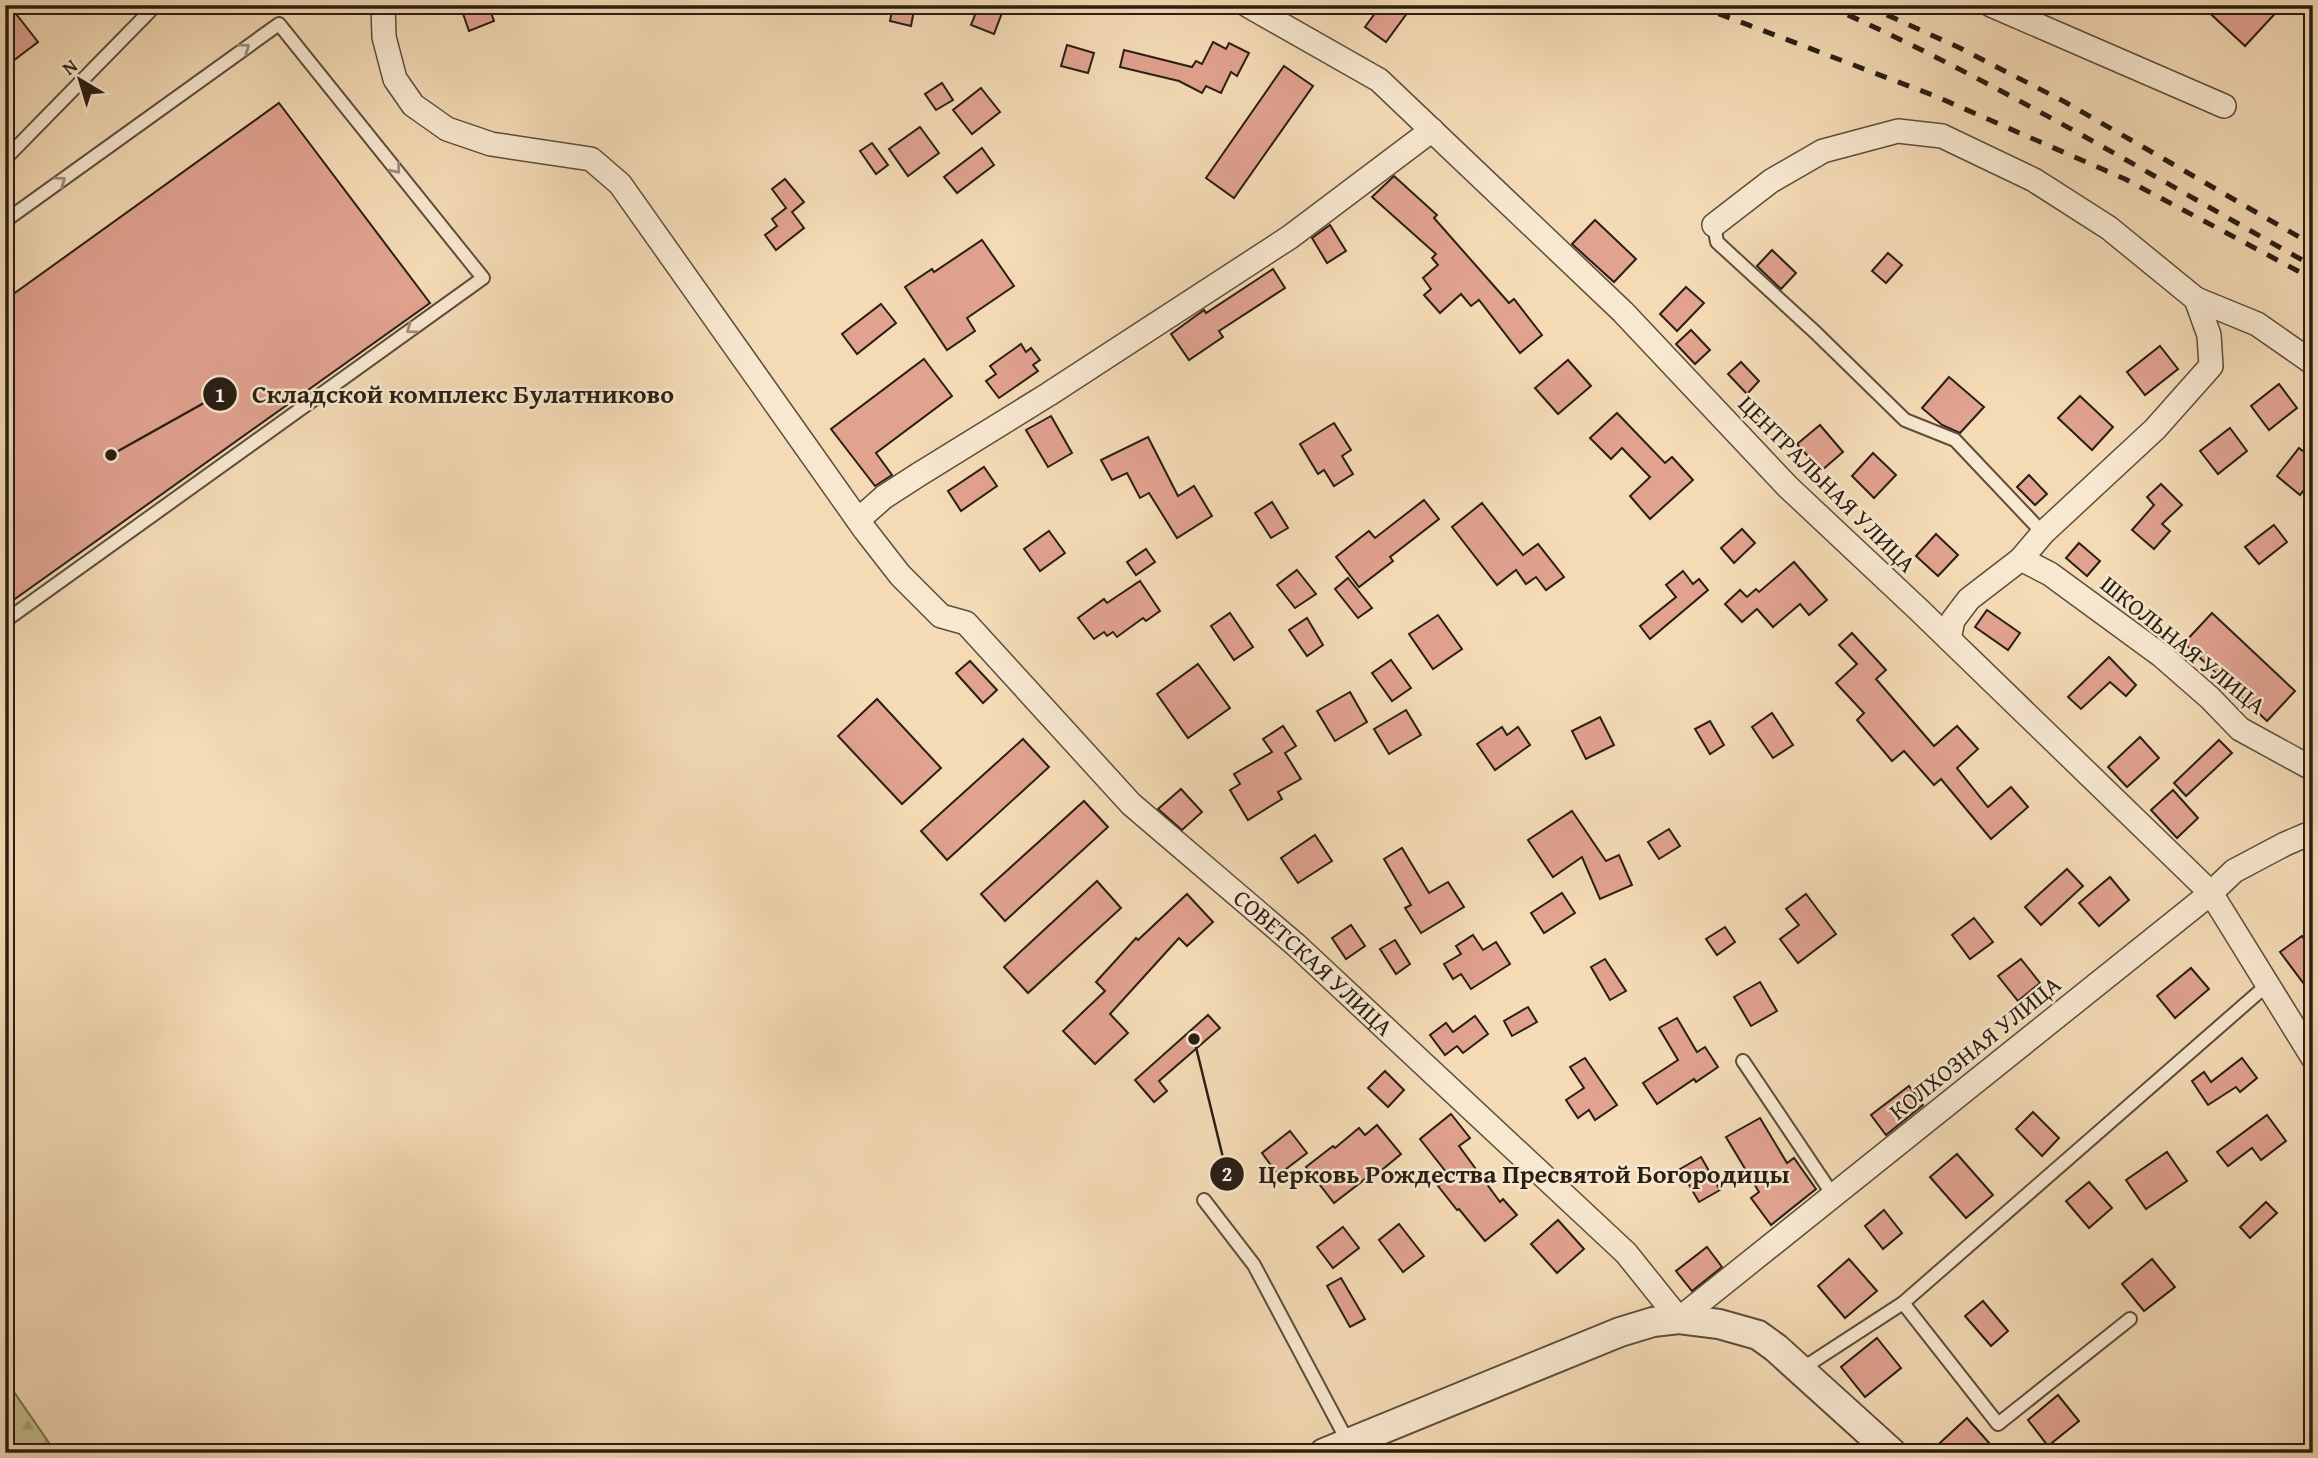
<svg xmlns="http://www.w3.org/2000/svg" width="2318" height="1458" viewBox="0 0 2318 1458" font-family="'Gentium Book Plus',serif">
<defs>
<pattern id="forest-firs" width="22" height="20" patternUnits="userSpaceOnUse" patternTransform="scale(1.75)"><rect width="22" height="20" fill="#c2be89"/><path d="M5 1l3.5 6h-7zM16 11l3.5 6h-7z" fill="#a7a375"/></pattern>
</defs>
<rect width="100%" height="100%" fill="#f4dbb6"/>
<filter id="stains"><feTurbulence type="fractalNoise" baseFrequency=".00286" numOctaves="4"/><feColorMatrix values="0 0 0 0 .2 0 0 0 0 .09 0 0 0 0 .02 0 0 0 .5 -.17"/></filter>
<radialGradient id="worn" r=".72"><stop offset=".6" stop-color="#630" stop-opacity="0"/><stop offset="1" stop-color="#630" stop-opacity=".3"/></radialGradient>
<!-- forest -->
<polygon fill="url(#forest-firs)" stroke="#766e4e" stroke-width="2" points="5,1379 56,1453 5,1453"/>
<!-- building -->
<g fill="#e1a290" stroke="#291e13" stroke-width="2">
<polygon points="5,5 9,5 38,42 5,67"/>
<polygon points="460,5 488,5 494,21 469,31"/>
<polygon points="893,5 915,5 911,26 890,21"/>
<polygon points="979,5 1005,5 994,34 971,25"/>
<polygon points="1381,5 1413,5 1386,42 1365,27"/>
<polygon points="2201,5 2283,5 2245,46"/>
<polygon points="1213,42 1226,49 1229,43 1249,53 1237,76 1231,72 1221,93 1206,86 1202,93 1179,81 1120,67 1124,50 1192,67 1196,61 1202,64"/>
<polygon points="1067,45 1094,53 1088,73 1061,66"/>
<polygon points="1284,66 1313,86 1234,198 1206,178"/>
<polygon points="942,83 953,100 936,110 925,94"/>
<polygon points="981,88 1000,112 972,134 953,110"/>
<polygon points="279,103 430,303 5,606 5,300"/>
<polygon points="920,127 939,153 908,176 889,149"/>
<polygon points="872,143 888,165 876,174 860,151"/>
<polygon points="982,148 994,165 957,193 944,177"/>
<polygon points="1394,176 1437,215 1434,218 1509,303 1514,299 1542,335 1520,353 1479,300 1471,306 1461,294 1440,313 1424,295 1431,289 1423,278 1438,265 1432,258 1436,254 1372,197"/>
<polygon points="785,179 804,202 792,212 804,228 776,250 765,235 777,226 772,219 786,208 772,189"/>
<polygon points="1595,220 1636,259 1614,282 1572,244"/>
<polygon points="1330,225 1346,251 1327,263 1312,238"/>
<polygon points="982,240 1014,286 967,318 975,331 947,350 905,287 932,269 934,272"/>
<polygon points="1772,250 1796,273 1781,289 1757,266"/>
<polygon points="1888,253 1902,265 1886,283 1872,271"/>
<polygon points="1273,269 1285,288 1219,331 1223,337 1189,360 1171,334 1204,310 1206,313"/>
<polygon points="1686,287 1704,303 1677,331 1660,314"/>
<polygon points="881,304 896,323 857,354 842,334"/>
<polygon points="1691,330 1710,350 1695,364 1676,344"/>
<polygon points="1021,344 1026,352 1031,348 1040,360 1033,365 1038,371 999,398 986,381 996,374 990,366"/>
<polygon points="2160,346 2178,369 2145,395 2127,372"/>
<polygon points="924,359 952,396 876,453 892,475 875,486 831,429"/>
<polygon points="1568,360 1591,386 1558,414 1535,388"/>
<polygon points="1741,362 1759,381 1747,394 1728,374"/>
<polygon points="1949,377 1984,407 1960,433 1942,425 1922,408"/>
<polygon points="2279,384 2297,408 2269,430 2251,406"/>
<polygon points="2080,396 2113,427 2092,450 2058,418"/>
<polygon points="1617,413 1665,463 1672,457 1693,480 1650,519 1630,496 1650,477 1622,448 1611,459 1590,438"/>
<polygon points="1051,416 1072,453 1048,467 1026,430"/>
<polygon points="1334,423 1351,450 1342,456 1353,474 1334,486 1324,470 1318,474 1300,444"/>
<polygon points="1820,425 1843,452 1821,471 1797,444"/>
<polygon points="2230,428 2247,451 2218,474 2200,451"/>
<polygon points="1148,437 1178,496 1194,486 1212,516 1177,538 1149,493 1140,498 1127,473 1112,480 1101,460"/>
<polygon points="2299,448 2313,459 2313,479 2300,495 2277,476"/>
<polygon points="1873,453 1896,475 1874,498 1852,476"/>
<polygon points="984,467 997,486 961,511 948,491"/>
<polygon points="2029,475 2047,494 2035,505 2017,487"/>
<polygon points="2161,484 2182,505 2162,524 2170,531 2154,549 2132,530 2154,505 2147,497"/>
<polygon points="1424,500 1439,519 1390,557 1393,561 1359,587 1336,557 1369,531 1375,538"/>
<polygon points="1272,502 1288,528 1271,538 1255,513"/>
<polygon points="1482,503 1523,555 1538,544 1564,577 1546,590 1536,577 1526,584 1516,570 1497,585 1452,527"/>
<polygon points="2274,525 2287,542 2259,564 2245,547"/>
<polygon points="1742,529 1755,543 1734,563 1721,548"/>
<polygon points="1049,531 1065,553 1040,571 1024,549"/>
<polygon points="1936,534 1958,555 1938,576 1916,556"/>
<polygon points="2079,543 2100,561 2087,576 2066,558"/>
<polygon points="1146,549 1155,562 1136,575 1127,562"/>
<polygon points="1794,562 1827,600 1809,615 1800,604 1773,627 1757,609 1742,622 1725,604 1740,590 1747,597 1756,589 1759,592"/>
<polygon points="1297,570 1316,594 1295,608 1277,585"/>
<polygon points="1683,571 1693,584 1699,579 1708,590 1650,639 1640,626 1676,597 1666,585"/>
<polygon points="1348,578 1372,608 1358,618 1335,589"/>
<polygon points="1140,581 1160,611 1146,621 1143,618 1117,637 1113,632 1107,636 1104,632 1094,639 1078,618 1104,599 1107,603"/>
<polygon points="1987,610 2020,633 2008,650 1975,627"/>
<polygon points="1230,613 1253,647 1234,660 1211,626"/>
<polygon points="2212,613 2295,691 2267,721 2184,643"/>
<polygon points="1438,615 1462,649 1433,669 1409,634"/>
<polygon points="1307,618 1323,645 1307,656 1289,630"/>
<polygon points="1852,633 1886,670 1876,679 1934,746 1957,726 1978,749 1957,768 1988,807 2011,787 2028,807 1991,839 1941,779 1934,785 1904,751 1892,761 1857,720 1864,713 1836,683 1857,664 1839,645"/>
<polygon points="2109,657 2136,685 2126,696 2110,682 2081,709 2068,697"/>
<polygon points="1391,660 1411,688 1392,701 1372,673"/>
<polygon points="970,661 997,690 983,703 956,673"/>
<polygon points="1198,664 1230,708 1188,738 1157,694"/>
<polygon points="1350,692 1367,722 1335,741 1317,711"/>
<polygon points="877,699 941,768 902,804 838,736"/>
<polygon points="1406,710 1421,735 1389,754 1374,729"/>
<polygon points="1772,713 1793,745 1773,758 1752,727"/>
<polygon points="1600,717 1614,745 1586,759 1572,731"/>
<polygon points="1710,721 1724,745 1710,754 1695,729"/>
<polygon points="1283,726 1296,746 1285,753 1301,779 1278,792 1282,799 1248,820 1230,790 1240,784 1234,774 1272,752 1263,739"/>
<polygon points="1502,727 1507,735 1518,727 1530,745 1495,770 1477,744"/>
<polygon points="2140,737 2159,758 2127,787 2108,767"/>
<polygon points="1023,739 1049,767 947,860 921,831"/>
<polygon points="2219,740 2232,753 2186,796 2174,783"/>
<polygon points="1181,789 1202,812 1182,830 1158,809"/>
<polygon points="2173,790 2198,818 2177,838 2151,810"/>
<polygon points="1084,801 1108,827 1005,921 981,894"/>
<polygon points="1572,811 1606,861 1619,855 1632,885 1600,899 1582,857 1553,877 1528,840"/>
<polygon points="1669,829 1680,846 1659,859 1648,842"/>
<polygon points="1315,835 1332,861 1298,883 1281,858"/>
<polygon points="1402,848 1429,893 1448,882 1464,907 1421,933 1405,908 1411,905 1384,859"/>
<polygon points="2067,869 2083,886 2041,925 2025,907"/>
<polygon points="2110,877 2129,900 2099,926 2079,903"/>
<polygon points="1097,881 1121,908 1028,993 1004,967"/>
<polygon points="1562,893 1575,913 1544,933 1531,913"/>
<polygon points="1187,894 1213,922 1187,946 1179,938 1110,1014 1128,1033 1095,1064 1063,1031 1105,991 1096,982 1136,938 1138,940"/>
<polygon points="1806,894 1836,934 1798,963 1780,939 1799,925 1786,909"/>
<polygon points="1974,918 1993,942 1970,959 1952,935"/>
<polygon points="1351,925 1365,946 1346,959 1332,938"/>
<polygon points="1725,927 1735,942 1717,955 1706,939"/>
<polygon points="1473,935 1483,950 1496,942 1510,964 1471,989 1461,974 1453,979 1444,964 1461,954 1456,946"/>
<polygon points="2302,936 2313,951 2313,996 2280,952"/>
<polygon points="1395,940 1410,964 1396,974 1380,949"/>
<polygon points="1605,959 1626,991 1610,1000 1591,967"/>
<polygon points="2021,959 2040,983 2018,1001 1998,976"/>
<polygon points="2191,968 2209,989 2175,1018 2157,996"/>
<polygon points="1760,982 1777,1011 1751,1026 1734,997"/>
<polygon points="1528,1007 1537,1022 1512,1036 1504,1021"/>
<polygon points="1208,1015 1220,1028 1159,1081 1167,1091 1154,1102 1135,1080"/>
<polygon points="1475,1016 1488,1034 1463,1053 1457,1046 1445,1055 1430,1035 1446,1023 1453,1032"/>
<polygon points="1677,1018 1697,1052 1705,1047 1718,1067 1696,1082 1694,1079 1657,1104 1643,1083 1678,1060 1659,1028"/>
<polygon points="1585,1058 1617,1105 1595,1120 1589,1110 1578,1118 1566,1100 1584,1088 1570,1067"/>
<polygon points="2242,1058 2257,1078 2240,1092 2236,1087 2208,1105 2192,1081 2204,1072 2211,1082"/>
<polygon points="1385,1071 1404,1090 1388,1107 1368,1088"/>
<polygon points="1909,1086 1923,1105 1886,1135 1871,1115"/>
<polygon points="2033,1112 2059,1138 2042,1156 2016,1129"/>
<polygon points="1451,1114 1470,1138 1459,1146 1500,1202 1503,1199 1517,1215 1485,1241 1459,1209 1457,1210 1438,1186 1450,1177 1420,1139"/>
<polygon points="2267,1115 2286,1141 2261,1160 2252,1148 2228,1166 2217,1152"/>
<polygon points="1760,1118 1787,1163 1794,1158 1816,1189 1771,1225 1751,1198 1759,1192 1726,1137"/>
<polygon points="1377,1125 1401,1154 1371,1179 1369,1176 1334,1203 1306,1167 1333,1146 1335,1148 1359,1128 1365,1135"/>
<polygon points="1290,1131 1307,1153 1278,1175 1262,1153"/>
<polygon points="2167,1152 2187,1181 2146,1209 2126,1180"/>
<polygon points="1957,1154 1993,1195 1966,1218 1930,1177"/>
<polygon points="1701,1157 1720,1190 1699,1202 1680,1169"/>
<polygon points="2089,1182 2112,1208 2089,1228 2066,1201"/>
<polygon points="2266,1202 2277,1213 2250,1238 2240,1227"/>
<polygon points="1884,1210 1902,1233 1883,1249 1865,1226"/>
<polygon points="1558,1220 1584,1249 1557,1273 1531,1244"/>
<polygon points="1399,1224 1424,1256 1403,1272 1379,1240"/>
<polygon points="1343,1227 1359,1248 1333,1268 1317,1247"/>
<polygon points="1707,1247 1722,1267 1692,1291 1676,1271"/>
<polygon points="1849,1259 1877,1291 1845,1318 1818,1286"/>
<polygon points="2152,1259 2175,1287 2144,1311 2122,1284"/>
<polygon points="1341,1278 1365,1319 1350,1327 1327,1286"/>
<polygon points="1983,1301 2008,1331 1991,1346 1965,1316"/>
<polygon points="1877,1338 1901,1368 1865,1397 1841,1367"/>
<polygon points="2058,1395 2079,1421 2048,1446 2028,1420"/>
<polygon points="1967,1418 1998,1453 1929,1453"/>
</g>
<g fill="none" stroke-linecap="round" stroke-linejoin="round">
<defs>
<g id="service">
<polyline points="5,159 156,5"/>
<polyline points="5,221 279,24 483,278 5,621"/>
<polyline points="1714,225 1717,242 1816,333 1905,420 1955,440 2043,533"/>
<polyline points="1743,1061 1833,1195"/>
<polyline points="1204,1200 1254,1265 1348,1442"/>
<polyline points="1903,1303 1998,1424 2130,1319"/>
<polyline points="1800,1370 1903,1303 2267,985"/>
</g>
<g id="minor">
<path id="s1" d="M 383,5 L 384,37 L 395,79 L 413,105 L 447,129 L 491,144 L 591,159 L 620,184 L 865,530 L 900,575 L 941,616 L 966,623 L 1131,804 L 1296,945 L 1626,1253 L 1679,1319 L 2211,893 L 2234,871 L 2285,844 L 2313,832"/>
<polyline points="1247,5 1379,80 1623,312 1788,487 1919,610 2211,893 2313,1058"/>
<polyline points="1991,5 2224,106"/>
<polyline points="1714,225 1771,181 1823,151 1898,131 1942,136 2034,180 2109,228 2196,299 2209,335 2211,366 2155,429 2043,533 2021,559 1969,599 1953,620 1949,639"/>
<polyline points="2196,299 2257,324 2313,363"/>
<polyline points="858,520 884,497 918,475 1049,394 1290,237 1432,130"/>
<polyline points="2021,559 2050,574 2162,656 2210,698 2240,729 2313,769"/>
</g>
<polyline id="tertiary" points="1324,1453 1620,1332 1653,1322 1679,1319 1719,1324 1758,1335 1776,1348 1892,1453"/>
</defs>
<!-- service casing -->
<use href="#service" stroke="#5c4d3c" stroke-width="16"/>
<!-- minor casing -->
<use href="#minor" stroke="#5c4d3c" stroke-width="26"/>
<!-- tertiary casing -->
<use href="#tertiary" stroke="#5c4d3c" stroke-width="32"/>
<!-- service -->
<use href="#service" stroke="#f8e8d0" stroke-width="12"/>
<!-- minor -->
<use href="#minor" stroke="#f8e8d0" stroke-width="23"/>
<!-- tertiary -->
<use href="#tertiary" stroke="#f8e8d0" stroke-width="28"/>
<!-- rail -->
<g stroke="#291e13" stroke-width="5" stroke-dasharray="12 12" stroke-linecap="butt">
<polyline points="1696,5 1935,96 2125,179 2313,279"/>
<path d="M 1826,5 C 1995,80 2152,176 2313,266"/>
<polyline points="1865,5 1960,48 2065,102 2313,245"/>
</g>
</g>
<!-- one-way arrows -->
<defs><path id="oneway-chevron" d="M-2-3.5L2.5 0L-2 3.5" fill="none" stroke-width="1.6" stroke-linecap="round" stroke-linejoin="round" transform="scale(1.75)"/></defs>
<g stroke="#9b8d7b">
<use href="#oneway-chevron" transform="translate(245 48) rotate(-36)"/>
<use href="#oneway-chevron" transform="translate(396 169) rotate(51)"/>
<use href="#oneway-chevron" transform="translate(61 181) rotate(-36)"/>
<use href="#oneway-chevron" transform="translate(411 329) rotate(144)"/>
</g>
<g text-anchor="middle" stroke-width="5" stroke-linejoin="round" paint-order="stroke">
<!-- street labels -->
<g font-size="24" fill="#291e13" stroke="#f8e8d0">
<text transform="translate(1827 484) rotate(45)" y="8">ЦЕНТРАЛЬНАЯ УЛИЦА</text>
<text transform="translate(2183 645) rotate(39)" y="8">ШКОЛЬНАЯ УЛИЦА</text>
<text dy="8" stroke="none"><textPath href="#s1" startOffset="1386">СОВЕТСКАЯ УЛИЦА</textPath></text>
<text transform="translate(1975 1048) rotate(-39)" y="8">КОЛХОЗНАЯ УЛИЦА</text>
</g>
</g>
<!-- callouts -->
<path fill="none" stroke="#291e13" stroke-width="2.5" d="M111 455L220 394M1194 1039L1227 1174"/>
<g fill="#291e13" stroke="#f8e8d0" stroke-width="2.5">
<circle cx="111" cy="455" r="7"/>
<circle cx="1194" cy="1039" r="7"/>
<circle cx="220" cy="394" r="18"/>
<circle cx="1227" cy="1174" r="18"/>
</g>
<g font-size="21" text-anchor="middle" font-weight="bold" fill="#fff">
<text x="220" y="402">1</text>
<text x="1227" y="1181">2</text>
</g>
<g font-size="26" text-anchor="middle" font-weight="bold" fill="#291e13" stroke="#f8e8d0" stroke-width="5" stroke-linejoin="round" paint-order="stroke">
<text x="463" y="403">Складской комплекс Булатниково</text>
<text x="1524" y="1183">Церковь Рождества Пресвятой Богородицы</text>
</g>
<!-- margin -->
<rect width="2318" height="1458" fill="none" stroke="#f4dbb6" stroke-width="28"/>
<rect x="7" y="7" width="2304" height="1444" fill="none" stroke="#291e13" stroke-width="3.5"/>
<rect x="14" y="14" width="2290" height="1430" fill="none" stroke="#291e13" stroke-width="2"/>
<!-- north arrow -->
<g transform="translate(80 80) rotate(322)" stroke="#f8e8d0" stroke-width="5" paint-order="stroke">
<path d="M0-5L12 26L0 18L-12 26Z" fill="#291e13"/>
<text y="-10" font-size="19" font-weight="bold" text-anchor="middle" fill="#291e13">N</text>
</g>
<rect width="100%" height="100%" filter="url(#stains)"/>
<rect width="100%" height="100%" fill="url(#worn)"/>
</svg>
